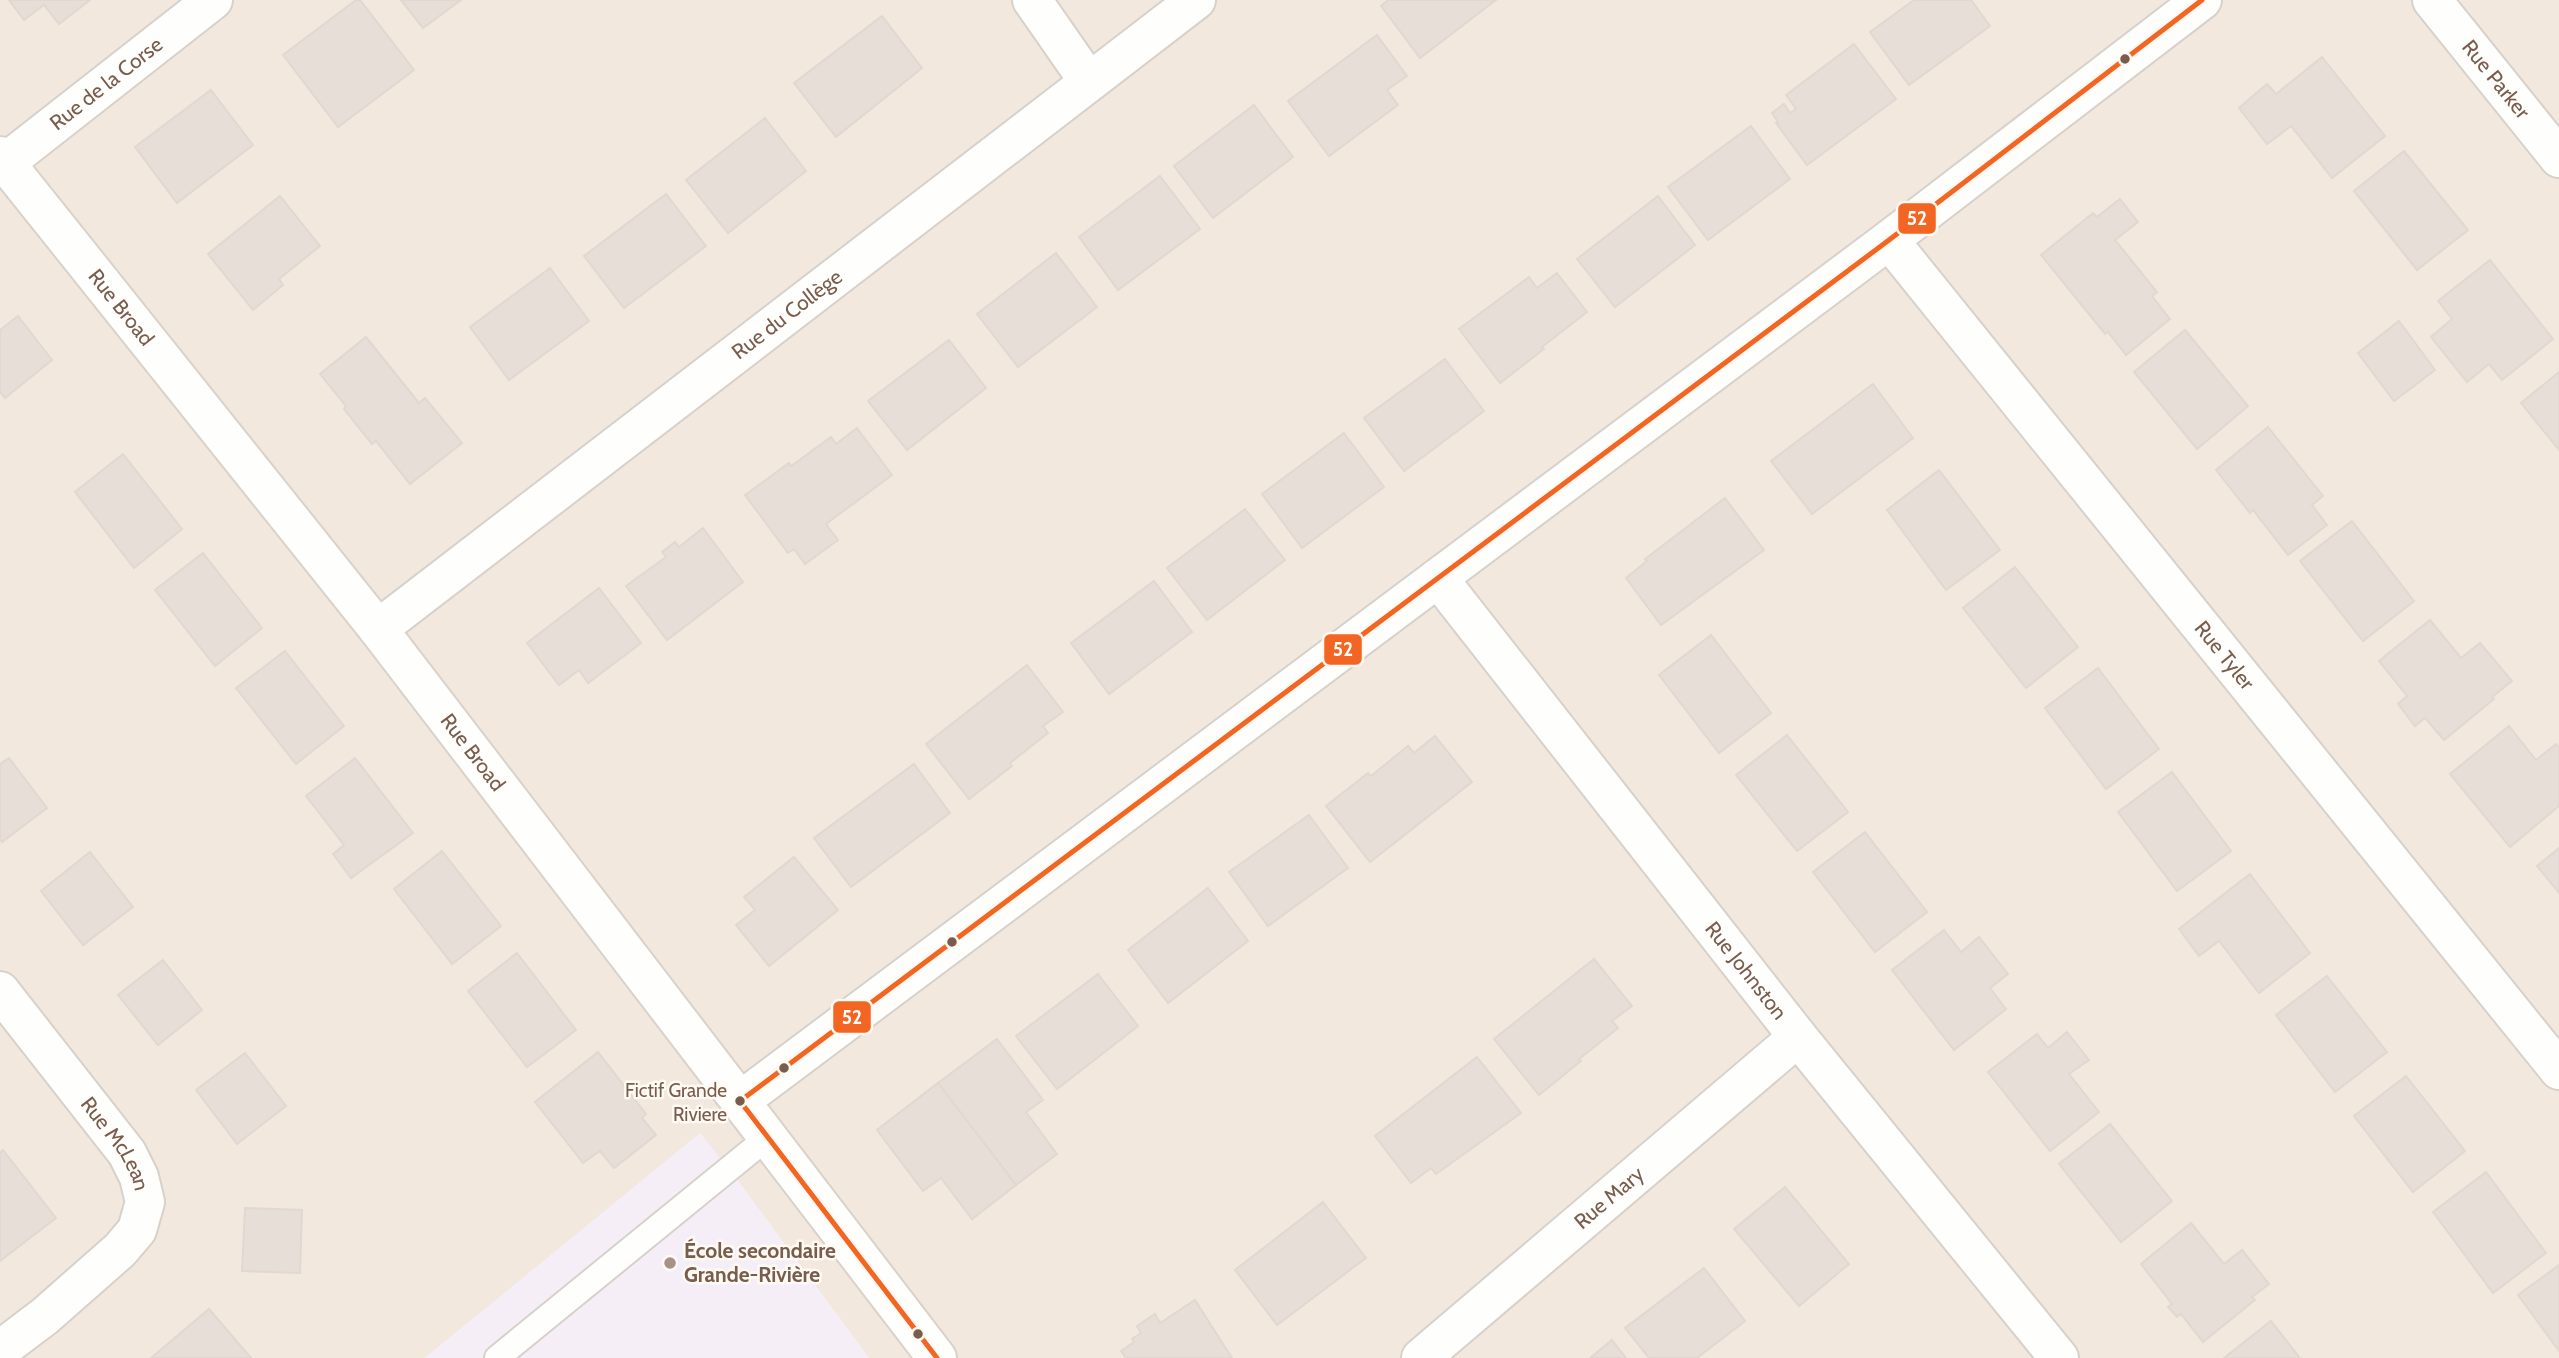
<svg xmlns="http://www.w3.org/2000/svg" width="2559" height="1358" viewBox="0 0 2559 1358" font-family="Cabin,sans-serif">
<rect width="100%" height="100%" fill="#f9f5f0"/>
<!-- residential -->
<polygon fill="#f2e8de" points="0,0 2559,0 2559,1358 869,1358 729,1169 700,1134 425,1358 0,1358"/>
<!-- education -->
<polygon fill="#f6eef6" points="700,1133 729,1169 869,1358 425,1358"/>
<!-- building -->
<g fill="#e6ded7" stroke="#e2d8d2" stroke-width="2">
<polygon points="9,0 90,0 59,24 44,5 24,20"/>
<polygon points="356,0 360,0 414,70 338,127 283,55"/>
<polygon points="401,0 461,0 423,28"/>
<polygon points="1388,0 1496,0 1420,58 1381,6"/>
<polygon points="1914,0 1971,0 1990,26 1909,85 1870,32"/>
<polygon points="882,16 922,68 836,137 794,83"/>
<polygon points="1377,35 1407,76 1387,90 1398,105 1329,156 1288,101"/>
<polygon points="1854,44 1896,99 1807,165 1776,123 1778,122 1772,113 1784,104 1790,113 1796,109 1786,95"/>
<polygon points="2322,57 2385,136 2332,178 2291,126 2267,144 2239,108 2267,84 2276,94"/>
<polygon points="211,90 253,145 177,203 135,147"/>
<polygon points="1254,105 1293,157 1213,218 1174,166"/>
<polygon points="765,118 806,171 728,233 686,180"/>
<polygon points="1751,126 1790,179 1708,240 1668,187"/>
<polygon points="2404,151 2468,230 2417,270 2354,191"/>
<polygon points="1160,176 1200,229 1118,290 1079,237"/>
<polygon points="666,194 706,246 624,308 584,256"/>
<polygon points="280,196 320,246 279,279 283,285 253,310 208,254"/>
<polygon points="1658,196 1695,245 1615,307 1577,259"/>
<polygon points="2120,199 2138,222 2115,240 2157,292 2152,296 2170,319 2126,355 2108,332 2105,334 2041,255 2093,213 2097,217"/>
<polygon points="1056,253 1097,307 1018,367 977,314"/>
<polygon points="2490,260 2553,339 2502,380 2489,364 2467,382 2431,337 2452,319 2438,301"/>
<polygon points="550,268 589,321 509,380 470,327"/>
<polygon points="1557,273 1587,312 1542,347 1544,349 1500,383 1459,329 1529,277 1537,288"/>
<polygon points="18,316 52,360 5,398 0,392 0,330"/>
<polygon points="2399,321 2435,370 2394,401 2358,353"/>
<polygon points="2185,330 2248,406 2197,449 2134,372"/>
<polygon points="366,337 419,403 425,398 462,443 410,484 376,441 372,444 344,409 346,406 320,374"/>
<polygon points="949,340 986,388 907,450 868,401"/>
<polygon points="1445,359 1484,411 1404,471 1364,418"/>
<polygon points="2559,372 2559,450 2521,403"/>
<polygon points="1873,384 1913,438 1812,514 1771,461"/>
<polygon points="2268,427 2323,496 2312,505 2327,525 2288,555 2253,510 2250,513 2216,470"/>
<polygon points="857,428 892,475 826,524 838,540 805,564 794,549 788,553 745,495 789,463 791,466 831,437 836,444"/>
<polygon points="1344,433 1384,487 1302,548 1262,494"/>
<polygon points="123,454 182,529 134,568 75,492"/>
<polygon points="1939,470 2000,550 1946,590 1887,510"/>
<polygon points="1725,498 1764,550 1661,625 1626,578 1647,561 1645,559"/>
<polygon points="1245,509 1285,560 1207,620 1167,568"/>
<polygon points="2352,521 2414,601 2363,641 2300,561"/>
<polygon points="703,528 743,582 667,640 626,586 666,557 662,552 675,542 679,547"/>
<polygon points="203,553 262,628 215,666 155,590"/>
<polygon points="2015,567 2078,647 2026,688 1963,608"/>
<polygon points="1154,581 1192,632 1109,694 1071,643"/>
<polygon points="599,588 641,643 588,683 579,670 559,685 527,643"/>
<polygon points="2430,620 2461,658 2480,643 2512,681 2492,697 2494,699 2444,740 2425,718 2415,726 2398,704 2407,696 2379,661"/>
<polygon points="1711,635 1771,713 1719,753 1659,675"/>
<polygon points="285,651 344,726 296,764 236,688"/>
<polygon points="1027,665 1063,712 1043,726 1048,733 1010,763 1012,766 969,799 926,744"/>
<polygon points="2098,668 2159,749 2106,789 2045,708"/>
<polygon points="2509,726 2536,760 2556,744 2559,747 2559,806 2510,847 2450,774"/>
<polygon points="1787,735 1848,812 1797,851 1736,775"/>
<polygon points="1435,736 1472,782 1370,862 1326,806 1368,773 1371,776 1408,746 1414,753"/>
<polygon points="9,758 47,808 2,842 0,839 0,764"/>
<polygon points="355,758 413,833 351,878 333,854 344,845 306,796"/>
<polygon points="914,764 950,813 851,887 814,838"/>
<polygon points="2172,772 2231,851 2177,891 2118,812"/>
<polygon points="1309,815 1348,868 1268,926 1229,872"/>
<polygon points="1865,832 1927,912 1875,952 1813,872"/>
<polygon points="2559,848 2559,893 2537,866"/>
<polygon points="442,851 501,926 452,964 394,889"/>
<polygon points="90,852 133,907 83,945 41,891"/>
<polygon points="794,857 838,910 769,966 736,925 755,910 744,897"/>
<polygon points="2250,874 2310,953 2259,993 2219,941 2199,956 2179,929"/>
<polygon points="1208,888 1248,941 1168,1003 1128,950"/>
<polygon points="1944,930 1961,952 1979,937 2008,974 1990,988 2006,1009 1954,1050 1892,970"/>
<polygon points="517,953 576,1030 527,1067 468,991"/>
<polygon points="1594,959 1632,1006 1612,1021 1618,1028 1579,1059 1581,1061 1539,1095 1494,1039"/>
<polygon points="163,960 202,1010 158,1045 118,995"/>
<polygon points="1098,974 1138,1026 1057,1089 1016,1036"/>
<polygon points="2327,976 2387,1052 2335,1092 2276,1015"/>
<polygon points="2067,1032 2089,1060 2069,1074 2099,1112 2050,1151 1988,1072 2037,1034 2048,1048"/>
<polygon points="997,1039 1043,1100 1026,1112 1057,1154 1016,1185 938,1083"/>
<polygon points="598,1052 646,1114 642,1118 656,1135 614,1168 600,1151 583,1163 535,1102"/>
<polygon points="245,1053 286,1106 237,1144 196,1090"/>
<polygon points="1477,1057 1521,1113 1436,1174 1431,1168 1411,1183 1375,1136"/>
<polygon points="2406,1076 2465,1151 2413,1192 2354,1116"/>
<polygon points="938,1083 1016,1185 972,1219 941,1178 923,1191 877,1130"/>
<polygon points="2110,1124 2172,1201 2121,1242 2059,1164"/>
<polygon points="3,1150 56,1218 0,1261 0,1153"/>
<polygon points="2486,1172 2546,1253 2493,1293 2433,1212"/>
<polygon points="1785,1187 1849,1264 1799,1306 1734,1229"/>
<polygon points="1323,1202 1366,1258 1277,1325 1235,1270"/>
<polygon points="245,1208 302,1210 300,1273 242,1271"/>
<polygon points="2191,1223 2224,1264 2242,1250 2269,1284 2252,1297 2255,1300 2203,1342 2181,1314 2177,1317 2168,1307 2172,1304 2141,1264"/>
<polygon points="2559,1265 2559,1351 2518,1295"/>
<polygon points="1704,1268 1745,1321 1697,1358 1649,1358 1625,1328"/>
<polygon points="1195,1300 1232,1358 1126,1358 1121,1351 1134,1342 1132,1339 1141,1333 1137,1326 1155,1314 1160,1323"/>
<polygon points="209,1309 251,1358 151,1358"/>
<polygon points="2271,1321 2300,1358 2224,1358"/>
<polygon points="1612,1340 1626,1358 1590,1358"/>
</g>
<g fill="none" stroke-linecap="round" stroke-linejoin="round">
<defs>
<polyline id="lane" points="497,1358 768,1137"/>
<g id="street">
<polyline points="1032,0 1089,82"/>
<path id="s1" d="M 2432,0 L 2559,158"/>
<path id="s2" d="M 0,167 L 213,0"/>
<path id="s3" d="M 1889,240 L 2559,1070"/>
<path id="s4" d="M 1438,578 L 1798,1037 L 2059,1358"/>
<path id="s5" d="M 378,629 L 1196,0"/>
<path id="s6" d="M 0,991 L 127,1153 L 139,1177 L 145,1202 L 137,1230 L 120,1250 L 45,1316 L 0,1350"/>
<polyline points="740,1101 1889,240 2202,0"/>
<path id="s7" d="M 1421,1358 L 1798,1037"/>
</g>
<g id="secondary">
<path id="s8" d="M 0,156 L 378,629 L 937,1358"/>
</g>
</defs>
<!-- lane casing -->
<use href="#lane" stroke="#d7d1cb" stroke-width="28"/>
<!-- street casing -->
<use href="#street" stroke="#d7d1cb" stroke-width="42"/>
<!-- secondary casing -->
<use href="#secondary" stroke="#d9d2cb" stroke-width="42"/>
<!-- lane -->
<use href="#lane" stroke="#fefefd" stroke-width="24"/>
<!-- street -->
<use href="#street" stroke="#fefefd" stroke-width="38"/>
<!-- secondary -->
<use href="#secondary" stroke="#fefefd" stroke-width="38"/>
<defs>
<polyline id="bus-1" points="937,1358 740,1101 1889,240 2202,0"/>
</defs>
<!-- bus-1 casing -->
<use href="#bus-1" stroke="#fffaf3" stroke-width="10"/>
<!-- bus-1 -->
<use href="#bus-1" stroke="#f26522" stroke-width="5"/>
</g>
<!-- markers -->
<g fill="#7a5c4d" stroke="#fffaf3" stroke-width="2.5">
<circle cx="2125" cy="59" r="6"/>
<circle cx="952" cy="942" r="6"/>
<circle cx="784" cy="1068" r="6"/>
<circle cx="740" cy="1101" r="6"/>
<circle cx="918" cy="1334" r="6"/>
</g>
<circle fill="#a69286" stroke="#fffaf3" stroke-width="2.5" cx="670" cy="1263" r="7"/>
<g text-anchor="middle" stroke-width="5" stroke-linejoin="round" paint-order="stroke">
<!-- bus labels -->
<g font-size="19" fill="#7a5c4d" stroke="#fffaf3" text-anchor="end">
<text x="727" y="1097">Fictif Grande<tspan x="727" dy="24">Riviere</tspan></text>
</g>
<!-- street labels -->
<g font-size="21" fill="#7a5c4d" stroke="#fffaf3">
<text dy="7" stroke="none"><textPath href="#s1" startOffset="102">Rue Parker</textPath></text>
<text dy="7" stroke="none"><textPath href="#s2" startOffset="135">Rue de la Corse</textPath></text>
<text dy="7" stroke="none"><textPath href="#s8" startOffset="194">Rue Broad</textPath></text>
<text dy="7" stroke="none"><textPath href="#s5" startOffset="516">Rue du Collège</textPath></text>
<text dy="7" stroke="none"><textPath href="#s3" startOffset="534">Rue Tyler</textPath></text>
<text dy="7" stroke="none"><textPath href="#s8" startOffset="761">Rue Broad</textPath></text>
<text dy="7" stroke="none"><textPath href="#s4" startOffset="499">Rue Johnston</textPath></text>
<text dy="7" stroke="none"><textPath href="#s6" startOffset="192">Rue McLean</textPath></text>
<text dy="7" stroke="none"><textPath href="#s7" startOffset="247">Rue Mary</textPath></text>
</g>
<!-- poi labels -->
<g font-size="21" font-weight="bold" fill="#7a5c4d" stroke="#fffaf3" text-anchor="start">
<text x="684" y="1258">École secondaire<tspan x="684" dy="24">Grande-Rivière</tspan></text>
</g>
</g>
<g stroke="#fffaf3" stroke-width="2.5">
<rect x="1897" y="202" width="40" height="33" rx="7" fill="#f26522"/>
<rect x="1323" y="633" width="40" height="33" rx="7" fill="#f26522"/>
<rect x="832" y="1000" width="40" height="34" rx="7" fill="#f26522"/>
</g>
<g font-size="19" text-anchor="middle" font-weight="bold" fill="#fff">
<text x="1917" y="225">52</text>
<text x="1343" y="656">52</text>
<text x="852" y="1024">52</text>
</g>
</svg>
